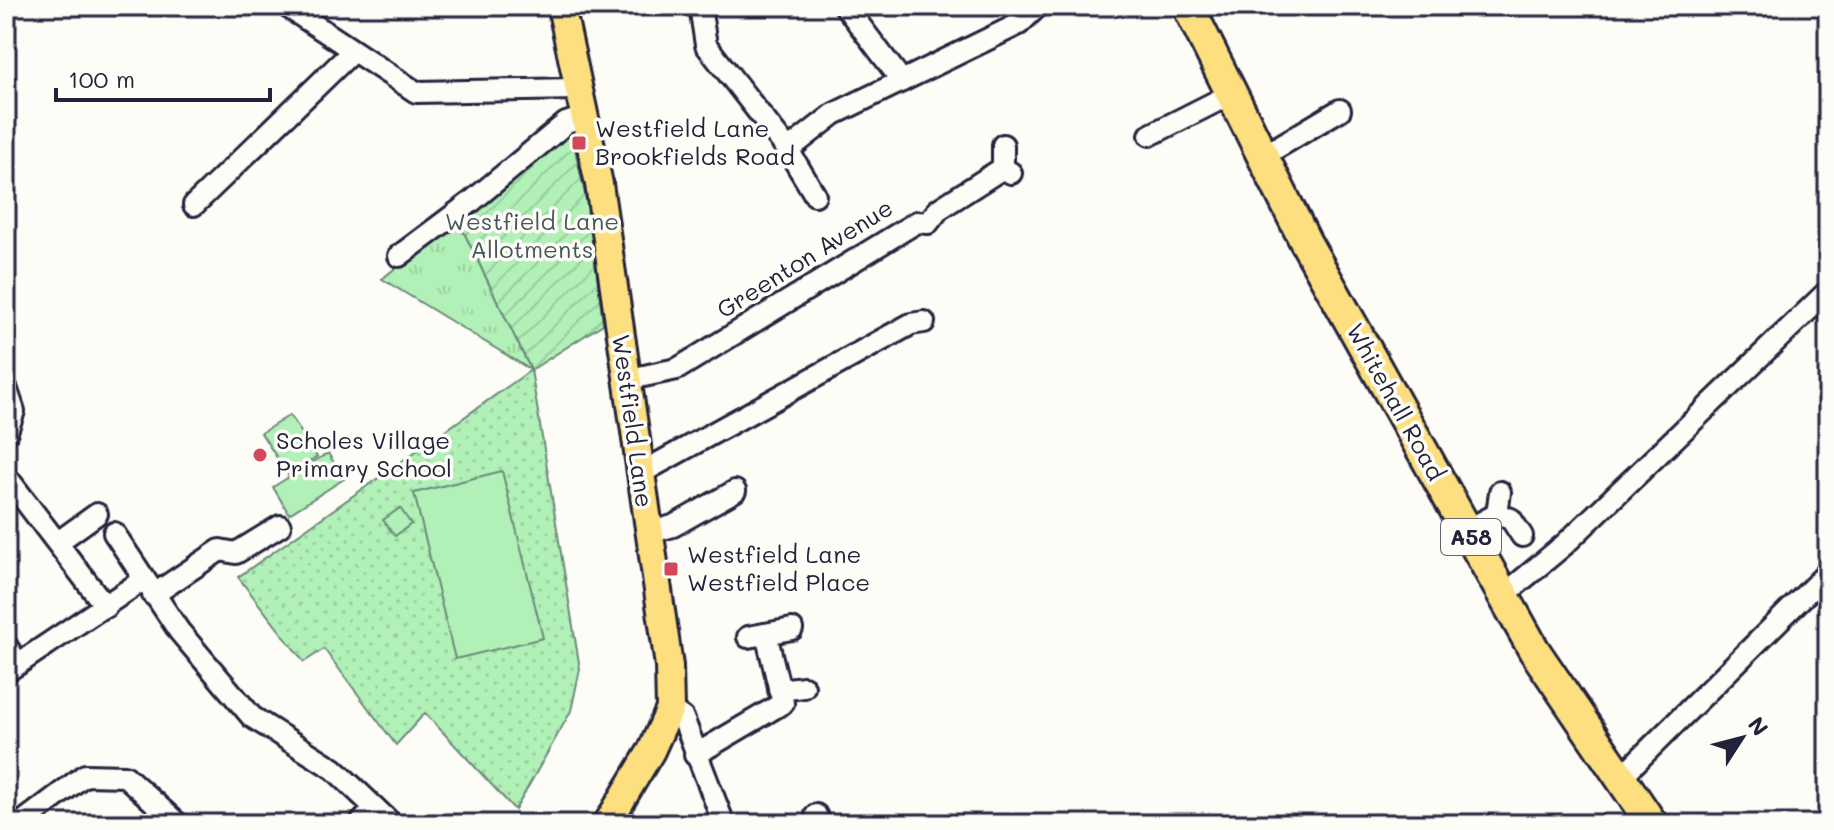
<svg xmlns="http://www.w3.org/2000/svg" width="1834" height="830" viewBox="0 0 1834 830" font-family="Mali,sans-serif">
<defs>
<pattern id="grass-tufts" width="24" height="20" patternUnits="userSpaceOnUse" patternTransform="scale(2)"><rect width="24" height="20" fill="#b1f0b7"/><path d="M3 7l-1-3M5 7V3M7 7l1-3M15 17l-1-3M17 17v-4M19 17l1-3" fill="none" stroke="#98ce9e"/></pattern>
<pattern id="park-dots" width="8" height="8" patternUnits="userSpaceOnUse" patternTransform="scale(2)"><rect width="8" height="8" fill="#b1f0b7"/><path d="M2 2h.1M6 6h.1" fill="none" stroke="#98ce9e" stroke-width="1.8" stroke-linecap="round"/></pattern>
<pattern id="garden-furrows" width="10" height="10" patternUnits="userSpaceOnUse" patternTransform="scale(2)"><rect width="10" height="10" fill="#b1f0b7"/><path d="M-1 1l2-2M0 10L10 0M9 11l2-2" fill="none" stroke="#98ce9e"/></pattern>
</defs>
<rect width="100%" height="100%" fill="#fdfcf7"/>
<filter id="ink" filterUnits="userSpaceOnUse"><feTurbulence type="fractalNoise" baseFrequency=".0125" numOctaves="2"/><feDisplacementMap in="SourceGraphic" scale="16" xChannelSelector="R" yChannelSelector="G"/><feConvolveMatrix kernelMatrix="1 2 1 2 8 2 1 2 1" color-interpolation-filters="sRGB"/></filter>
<g filter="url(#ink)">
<!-- grass -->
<polygon fill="url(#grass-tufts)" stroke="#6a8979" stroke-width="2" points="457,218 531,370 382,279"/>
<!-- park -->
<polygon fill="url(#park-dots)" stroke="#6a8979" stroke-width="2" points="531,370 580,669 571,711 515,810 425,713 396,745 324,649 304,662 238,577"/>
<!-- garden -->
<polygon fill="url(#garden-furrows)" stroke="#6a8979" stroke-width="2" points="570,127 591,221 603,324 531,370 457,218"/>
<!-- pitch -->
<g fill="#b1f0b7" stroke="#6a8979" stroke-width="2">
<polygon points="290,415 317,457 288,475 261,433"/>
<polygon points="328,453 344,479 289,514 273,487"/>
<polygon points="502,471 543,638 455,659 414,493"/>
<polygon points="400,508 411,524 395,536 383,520"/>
</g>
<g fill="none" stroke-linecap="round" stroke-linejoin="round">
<defs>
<g id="minor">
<polyline points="286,6 416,92 577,89"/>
<polyline points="700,6 706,45 788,150 815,195"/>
<polyline points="845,6 902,81"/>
<polyline points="1150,135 1233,93"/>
<polyline points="1003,145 1003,168 1011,173"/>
<polyline points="788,150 834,114 1019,24 1038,6"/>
<polyline points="1263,156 1340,110"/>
<polyline points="194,205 352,52"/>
<polyline points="399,256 471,202 566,123 584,117"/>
<polyline points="625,380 677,369 917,222 928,223 939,209 1003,168"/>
<polyline points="6,387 14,411 6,434"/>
<polyline points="639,474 911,324 924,322"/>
<polyline points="6,476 106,607"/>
<polyline points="1497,514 1500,492"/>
<polyline points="1467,530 1497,514 1511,519 1522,536"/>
<polyline points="114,533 179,631 252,717 334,769 392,824"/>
<polyline points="648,533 673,526 735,491"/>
<polyline points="58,542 97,514"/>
<polyline points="153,595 220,550 236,553 280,526"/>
<polyline points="1504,595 1564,545 1828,291"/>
<polyline points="748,637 792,629"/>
<polyline points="6,645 18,664"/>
<polyline points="6,672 143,580"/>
<polyline points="779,690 804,687"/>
<polyline points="670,709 683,718 724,824"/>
<polyline points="695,755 783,703 766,634"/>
<polyline points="1620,778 1828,572"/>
<polyline points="816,815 820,824"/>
<polyline points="20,824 85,775 125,776 178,824"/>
<polyline points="360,824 375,808"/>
</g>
<polyline id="major" points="561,6 599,184 669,666 670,709 651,751 607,824"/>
<polyline id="highway" points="1188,6 1305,241 1534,650 1652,824"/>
</defs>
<!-- minor casing -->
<use href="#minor" stroke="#22223b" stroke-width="26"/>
<!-- major casing -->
<use href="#major" stroke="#22223b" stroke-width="32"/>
<!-- highway casing -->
<use href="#highway" stroke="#22223b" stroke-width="36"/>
<!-- minor -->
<use href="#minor" stroke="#fdfcf7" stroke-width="20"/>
<!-- major -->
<use href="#major" stroke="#fddf80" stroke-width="26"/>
<!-- highway -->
<use href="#highway" stroke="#fddf80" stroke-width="30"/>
</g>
</g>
<!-- markers -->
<g fill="#d1495b" stroke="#fdfcf7" stroke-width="3">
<rect x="571" y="135" width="16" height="16" rx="4"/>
<circle cx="260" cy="455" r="8"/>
<rect x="663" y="561" width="16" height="16" rx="4"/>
</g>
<g text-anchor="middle" stroke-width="7" stroke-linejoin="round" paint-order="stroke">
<!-- shield labels -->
<rect fill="#fdfcf7" stroke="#646373" stroke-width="2" x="1441" y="519" width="60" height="36" rx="6"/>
<g font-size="22" font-weight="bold" fill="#22223b">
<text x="1471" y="545">A58</text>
</g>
<!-- poi labels -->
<g font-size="24" fill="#22223b" stroke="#fdfcf7" text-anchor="start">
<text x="595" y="137">Westfield Lane<tspan x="595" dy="28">Brookfields Road</tspan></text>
<text x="276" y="449">Scholes Village<tspan x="276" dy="28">Primary School</tspan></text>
<text x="687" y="563">Westfield Lane<tspan x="687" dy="28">Westfield Place</tspan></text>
</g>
<!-- park labels -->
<g font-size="24" fill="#46565a" stroke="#fdfcf7">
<text x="532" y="230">Westfield Lane<tspan x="532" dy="28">Allotments</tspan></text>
</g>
<!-- street labels -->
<g font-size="24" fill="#22223b" stroke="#fdfcf7">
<text transform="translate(805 259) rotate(-32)" y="8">Greenton Avenue</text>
<text transform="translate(1395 402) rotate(61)" y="8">Whitehall Road</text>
<text transform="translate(632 421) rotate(82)" y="8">Westfield Lane</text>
</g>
</g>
<!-- margin -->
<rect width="1834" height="830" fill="none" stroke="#fdfcf7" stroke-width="32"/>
<rect x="16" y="16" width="1802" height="798" fill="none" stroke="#22223b" stroke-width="3" filter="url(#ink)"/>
<!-- north arrow -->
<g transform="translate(1742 738) rotate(54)" stroke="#fdfcf7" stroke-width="6" paint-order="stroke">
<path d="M0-6L14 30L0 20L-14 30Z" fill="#22223b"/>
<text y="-12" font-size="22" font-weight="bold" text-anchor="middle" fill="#22223b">N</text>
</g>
<!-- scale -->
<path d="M56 88v12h214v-12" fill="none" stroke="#22223b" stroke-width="4"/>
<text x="68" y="88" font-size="24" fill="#22223b" stroke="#fdfcf7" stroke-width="6" paint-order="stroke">100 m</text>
</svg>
